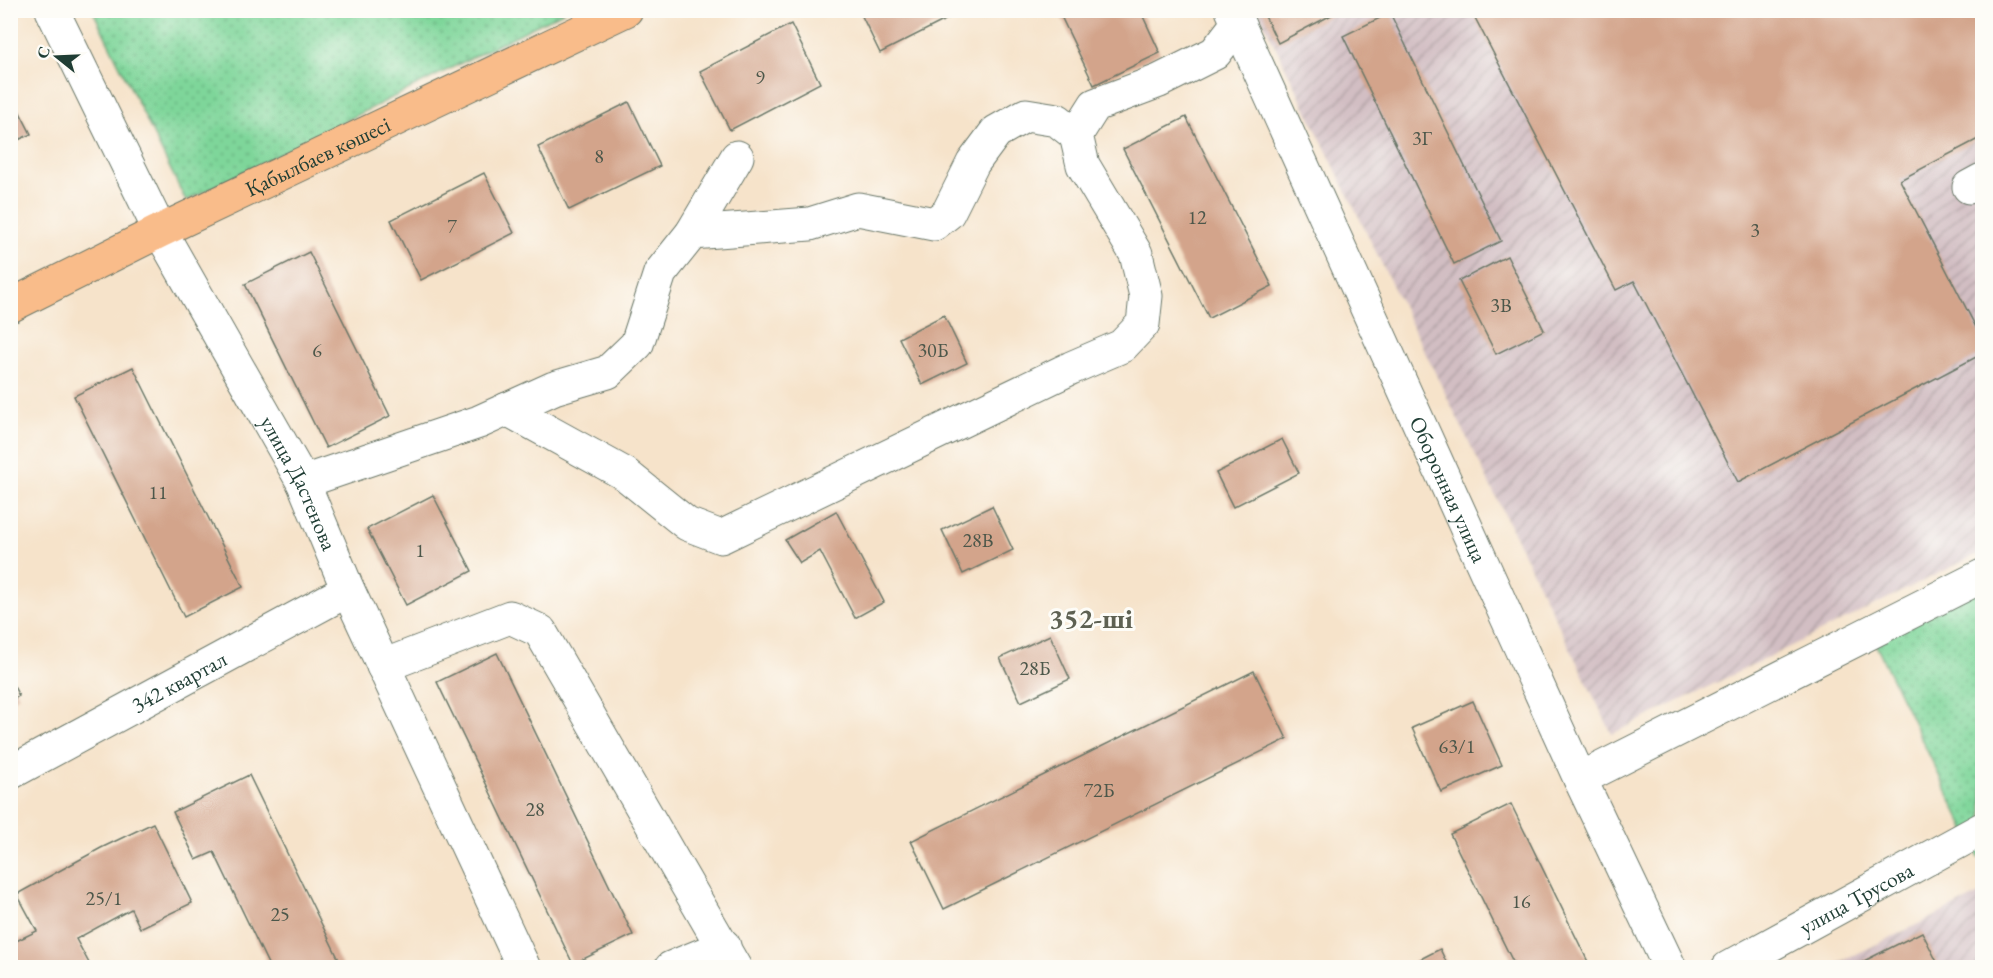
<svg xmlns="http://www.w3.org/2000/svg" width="1993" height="978" viewBox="0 0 1993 978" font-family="'EB Garamond',serif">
<defs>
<pattern id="industrial-furrows" width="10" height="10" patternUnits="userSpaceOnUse" patternTransform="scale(1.5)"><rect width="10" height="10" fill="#d2bec3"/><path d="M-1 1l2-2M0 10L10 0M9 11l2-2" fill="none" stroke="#aa9c9f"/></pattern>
<pattern id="grass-dots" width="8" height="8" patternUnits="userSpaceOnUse" patternTransform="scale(1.5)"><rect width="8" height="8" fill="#7ed69a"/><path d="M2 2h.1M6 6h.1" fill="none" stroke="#67af7e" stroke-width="1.8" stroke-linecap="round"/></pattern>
</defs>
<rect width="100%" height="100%" fill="#fdfcf7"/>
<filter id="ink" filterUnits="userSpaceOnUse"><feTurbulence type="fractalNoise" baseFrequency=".0167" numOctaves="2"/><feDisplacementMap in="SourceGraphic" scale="12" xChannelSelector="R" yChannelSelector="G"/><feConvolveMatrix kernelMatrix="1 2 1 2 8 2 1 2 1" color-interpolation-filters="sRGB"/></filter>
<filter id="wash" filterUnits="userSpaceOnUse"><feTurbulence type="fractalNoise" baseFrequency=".008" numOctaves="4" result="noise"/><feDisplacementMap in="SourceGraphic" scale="24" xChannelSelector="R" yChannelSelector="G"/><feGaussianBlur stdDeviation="1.35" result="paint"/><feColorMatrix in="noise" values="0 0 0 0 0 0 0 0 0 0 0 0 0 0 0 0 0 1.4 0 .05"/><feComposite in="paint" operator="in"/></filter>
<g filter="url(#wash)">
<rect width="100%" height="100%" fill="#f6e3ca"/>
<!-- industrial -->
<g fill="url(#industrial-furrows)">
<polygon points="1258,11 1982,11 1982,552 1612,734"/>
<polygon points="1982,893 1982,967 1830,967"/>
</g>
<!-- grass -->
<g fill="url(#grass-dots)" stroke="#4e8a67" stroke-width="1.5">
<polygon points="93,11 565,11 186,201"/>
<polygon points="1982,588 1982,856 1979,858 1874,641"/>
</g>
<g id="blocks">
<!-- building -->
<g fill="#d3a48b">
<polygon points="859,10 965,10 880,53"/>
<polygon points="1058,10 1140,10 1160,53 1094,85"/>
<polygon points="1262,10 1341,10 1278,43"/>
<polygon points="1471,10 1982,10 1982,137 1900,180 1982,339 1982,354 1738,482 1634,281 1616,290"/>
<polygon points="1390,13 1501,241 1454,264 1343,36"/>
<polygon points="791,24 820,83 730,130 700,71"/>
<polygon points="10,93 31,134 10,144"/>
<polygon points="629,102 660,166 569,210 538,147"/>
<polygon points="1186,117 1272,286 1209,318 1123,149"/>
<polygon points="484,173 514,233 421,280 391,220"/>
<polygon points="309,252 390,416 326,448 245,284"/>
<polygon points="1507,256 1544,330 1496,354 1459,281"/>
<polygon points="944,315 967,363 922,385 899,338"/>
<polygon points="133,367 243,587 184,617 74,396"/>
<polygon points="1282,439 1299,473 1233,507 1216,473"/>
<polygon points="433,495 472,571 406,605 367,529"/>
<polygon points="992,506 1013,550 963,574 942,530"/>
<polygon points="836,511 884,602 855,618 820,551 800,563 785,540"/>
<polygon points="1050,635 1070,679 1021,702 1000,658"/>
<polygon points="497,653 633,935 573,964 437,682"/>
<polygon points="1254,671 1287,739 944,909 911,841"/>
<polygon points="10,679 19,696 10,701"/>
<polygon points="1473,701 1502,765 1441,792 1412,728"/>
<polygon points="249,775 343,968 270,968 214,852 196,860 173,812"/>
<polygon points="1511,804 1591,968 1516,968 1450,834"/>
<polygon points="153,823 192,903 140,928 131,909 76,939 90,965 86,968 20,968 10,949 10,944 37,931 17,894 101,848"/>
<polygon points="1922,932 1940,968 1850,968"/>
<polygon points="1440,949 1449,968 1403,968"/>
</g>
</g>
</g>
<g filter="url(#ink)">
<use href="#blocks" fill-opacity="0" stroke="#6a7768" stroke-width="1.5"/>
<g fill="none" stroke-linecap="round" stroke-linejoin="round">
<defs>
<g id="minor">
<path id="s1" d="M 52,10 L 160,231 L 303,482 L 348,590 L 524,968"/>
<path id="s2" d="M 1232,10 L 1580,779 L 1670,968"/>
<polyline points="1969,187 1982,180"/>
<polyline points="692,233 810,224 858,209 934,224 948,213 973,163 996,132 1026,115 1057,120 1076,135"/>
<polyline points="507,409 625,474 687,524 721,537 1071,368 1122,346 1143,324 1146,296 1136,254 1083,165 1076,135 1095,105 1159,81 1215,53 1238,23"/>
<polyline points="303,482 479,422 554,388 608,372 637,344 660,273 692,233 737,157"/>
<polyline points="383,666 510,617 540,631 735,968"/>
<path id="s3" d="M 10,773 L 348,590"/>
<polyline points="1580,779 1982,576"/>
<polyline points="671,968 724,946"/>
<path id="s4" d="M 1728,968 L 1982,829"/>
</g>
<g id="major">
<path id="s5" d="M 10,306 L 160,231 L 626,10"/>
</g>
</defs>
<!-- minor casing -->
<use href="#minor" stroke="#6a7768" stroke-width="35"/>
<!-- major casing -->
<use href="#major" stroke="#6a7768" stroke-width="35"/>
<!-- minor -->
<use href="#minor" stroke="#fff" stroke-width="33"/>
<!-- major -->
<use href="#major" stroke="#f9bc8a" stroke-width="33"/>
</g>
</g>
<g text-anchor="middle" stroke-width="6" stroke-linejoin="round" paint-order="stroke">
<!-- number labels -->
<g font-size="20" fill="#4c574a">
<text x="760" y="84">9</text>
<text x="1422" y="145">3Г</text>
<text x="599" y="163">8</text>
<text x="1197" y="224">12</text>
<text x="452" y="233">7</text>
<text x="1755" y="237">3</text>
<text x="1501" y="312">3В</text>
<text x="317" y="357">6</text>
<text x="933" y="357">30Б</text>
<text x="158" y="499">11</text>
<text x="978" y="547">28В</text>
<text x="420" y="557">1</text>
<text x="1035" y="675">28Б</text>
<text x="1457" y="753">63/1</text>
<text x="1099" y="797">72Б</text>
<text x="535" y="816">28</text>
<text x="104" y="905">25/1</text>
<text x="1521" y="908">16</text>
<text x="280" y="921">25</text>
</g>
<!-- street labels -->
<g font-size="22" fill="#1f3d34" stroke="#fdfcf7">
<text dy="8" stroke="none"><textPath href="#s5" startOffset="342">Қабылбаев көшесі</textPath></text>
<text dy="8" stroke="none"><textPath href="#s1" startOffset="534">улица Дастенова</textPath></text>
<text dy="8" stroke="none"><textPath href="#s2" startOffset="526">Оборонная улица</textPath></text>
<text dy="8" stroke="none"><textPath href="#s3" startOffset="192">342 квартал</textPath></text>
<text dy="8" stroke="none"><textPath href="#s4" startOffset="146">улица Трусова</textPath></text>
</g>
<!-- district labels -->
<g font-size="28" font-weight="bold" fill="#5e6152" stroke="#fdfcf7">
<text x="1091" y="628">352-ші</text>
</g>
</g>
<!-- margin -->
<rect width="1993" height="978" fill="none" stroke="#fdfcf7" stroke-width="36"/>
<!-- north arrow -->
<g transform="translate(57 57) rotate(288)" stroke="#fdfcf7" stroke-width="4.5" paint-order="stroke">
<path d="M0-4.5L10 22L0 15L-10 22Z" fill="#1f3d34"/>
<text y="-9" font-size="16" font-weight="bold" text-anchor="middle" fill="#1f3d34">С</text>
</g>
</svg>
